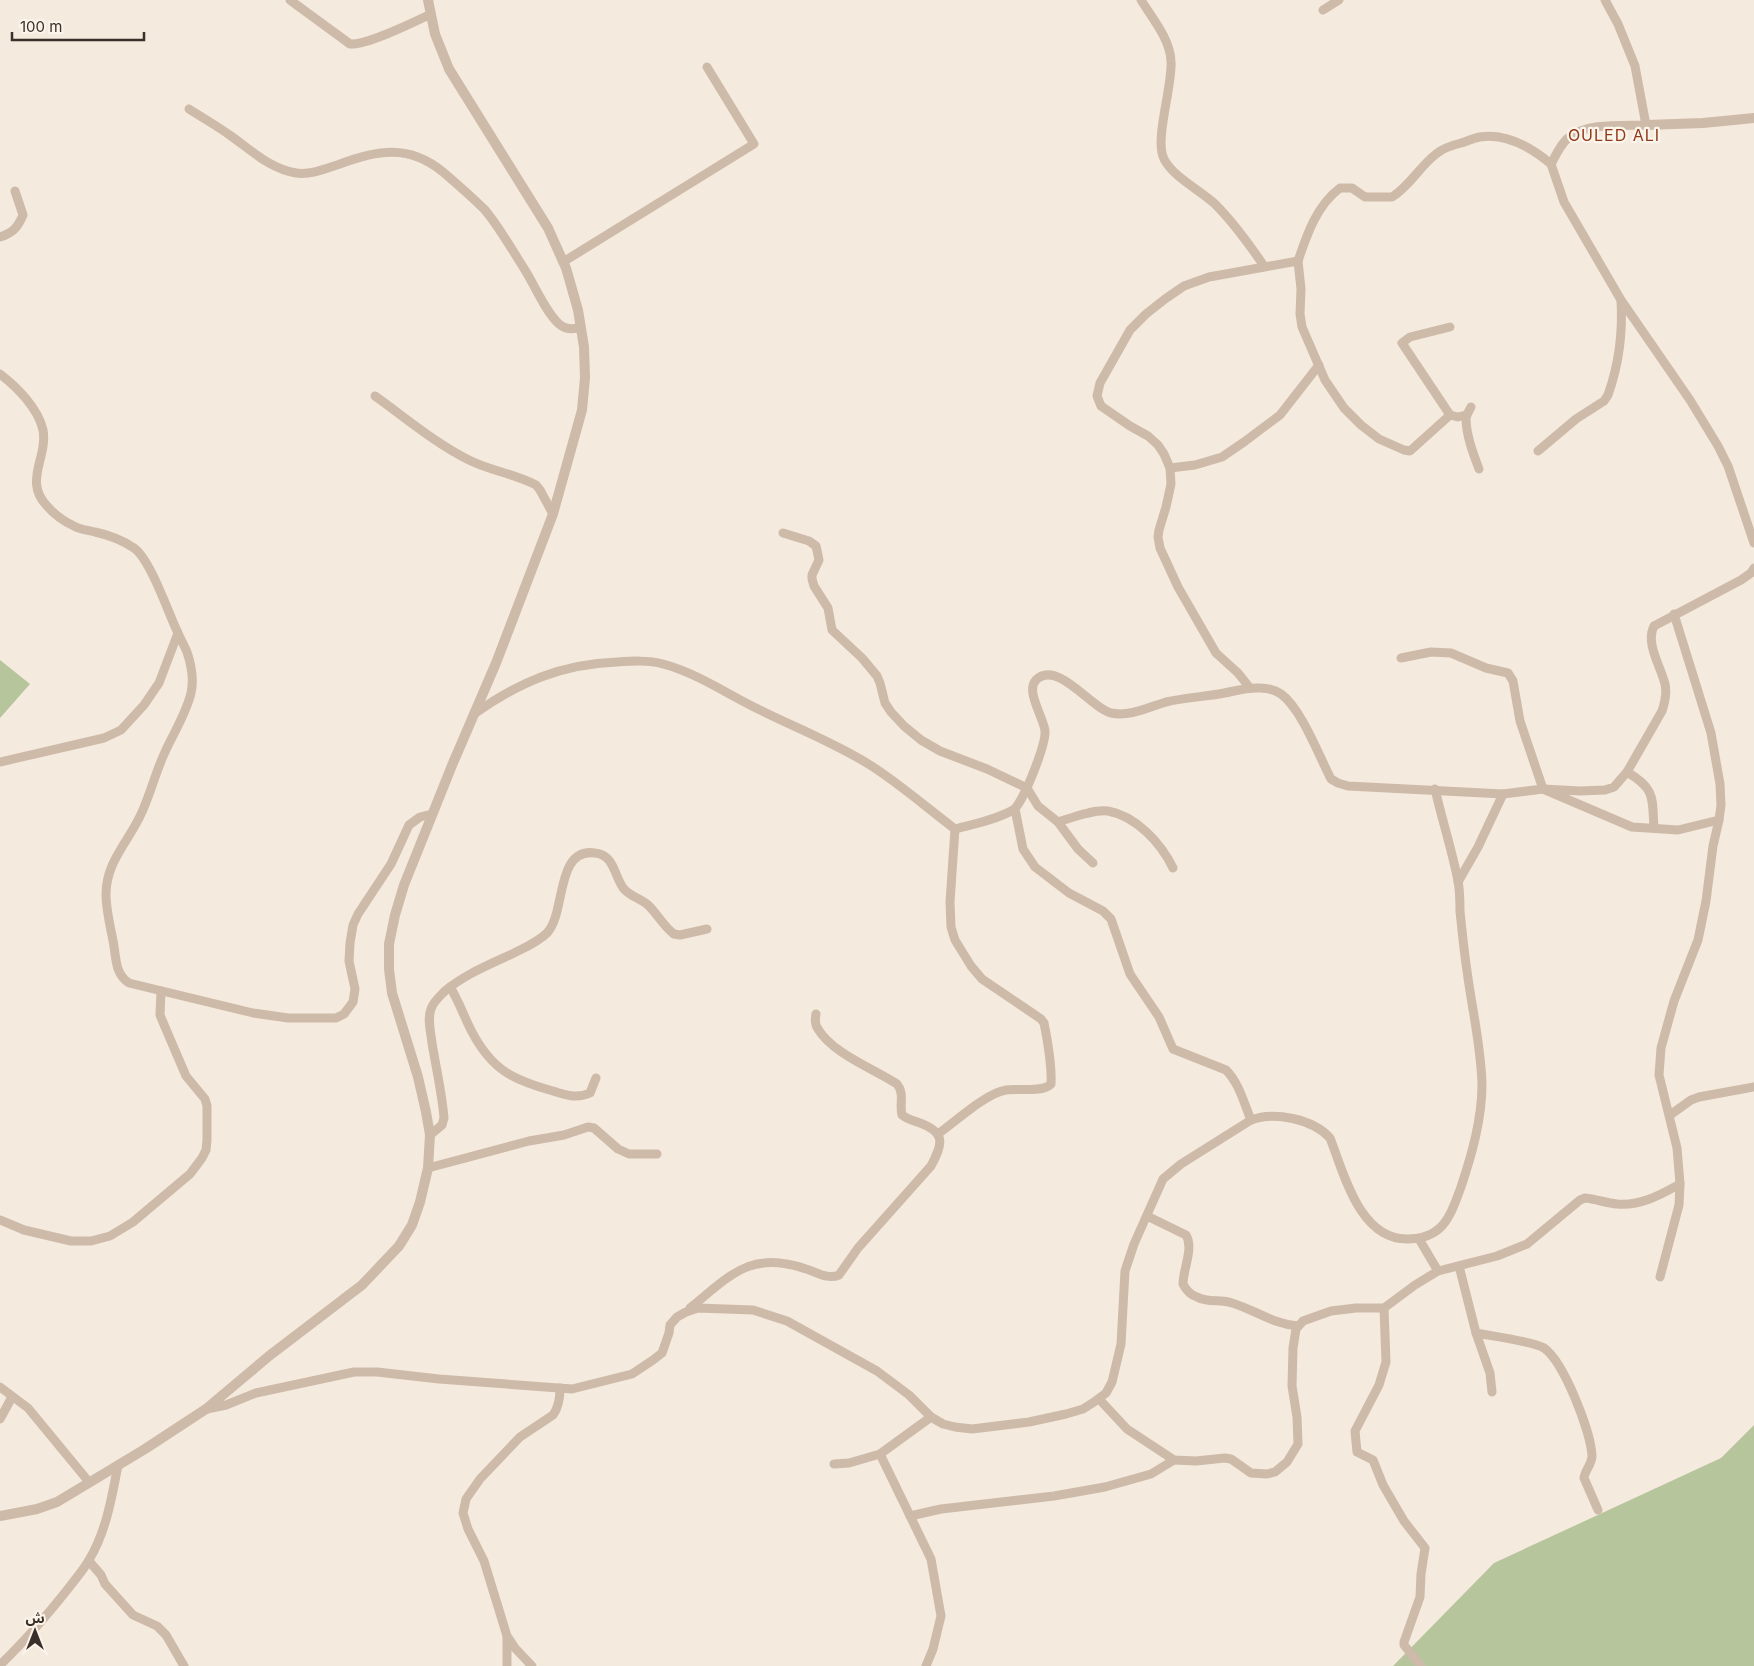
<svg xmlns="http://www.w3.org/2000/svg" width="1754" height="1666" viewBox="0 0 1754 1666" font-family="Inter,'Noto Sans Arabic',sans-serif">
<rect width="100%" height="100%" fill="#f5eade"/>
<!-- green -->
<g fill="#b7c59c">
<polygon points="0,660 30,684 0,718"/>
<polygon points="1754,1425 1754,1666 1393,1666 1494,1563 1721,1458"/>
</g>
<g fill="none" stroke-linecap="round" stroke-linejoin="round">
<!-- minor -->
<g stroke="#cebaa8" stroke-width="9">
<path d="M 290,0 L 350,44 C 368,45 414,22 431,14"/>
<path d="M 1141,0 C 1152,18 1170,39 1171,61 C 1173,85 1154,140 1164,159 C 1173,177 1200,190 1215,204 C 1234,223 1249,244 1264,266"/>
<path d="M 1605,0 L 1618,24 L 1635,66 L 1646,125 C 1623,126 1588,122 1568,138 C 1560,145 1556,155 1551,164 L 1564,202 L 1621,300 L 1690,400 L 1718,446 L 1728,466 L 1754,543"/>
<polyline points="1323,10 1339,0"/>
<path d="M 189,109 C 203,118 217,126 231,136 C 251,150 270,169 296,173 C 311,175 325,169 340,164 C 377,150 409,144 443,172 C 457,184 472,197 485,210 C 500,228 512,250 525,270 C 535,286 545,311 559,324 C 565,329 573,330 581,327"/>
<path d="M 0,237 C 13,233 18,227 23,215 L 15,191"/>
<polyline points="1298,261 1301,289 1300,314 1302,327 1325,380 1344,408 1361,425 1379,439 1404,450 1410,451 1450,415 1458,417 1466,415"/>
<polyline points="563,262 754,144 707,67"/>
<path d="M 0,374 C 17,387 38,408 43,430 C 48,458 23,481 47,506 C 54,514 63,521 74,526 C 80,530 88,530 95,532 C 109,535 122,540 134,548 C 150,559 168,612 177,631 C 180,638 184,645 187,652 C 191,664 194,680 191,693 C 186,714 174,732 165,752 C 156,771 151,792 142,812 C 130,840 106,861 106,894 C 106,911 111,929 114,946 C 116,960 116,975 129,983 L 253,1013 L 288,1018 L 336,1018 L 344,1014 L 353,1002 L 355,989 L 349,961 L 350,943 L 353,925 L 358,914 L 391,864 L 409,825 L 420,817 L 432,814"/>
<path d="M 375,396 C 406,418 436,444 471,461 C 492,471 515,474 536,485 L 540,490 L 553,514"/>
<path d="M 1471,407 C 1469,411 1467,414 1466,418 C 1466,435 1473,453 1479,469"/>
<polyline points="1450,415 1402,343 1410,337 1450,327"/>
<path d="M 1538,451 L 1576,419 L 1604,401 L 1608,395 C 1619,364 1623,333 1621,300"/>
<polyline points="1170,468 1195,465 1222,457 1244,442 1280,415 1319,365"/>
<polyline points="783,533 809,541 816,546 819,560 812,575 812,579 814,586 828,608 832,630 862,658 877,676 880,683 885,703 891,712 904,726 921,740 940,751 987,769 1027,788 1038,806 1058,822 1078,849 1093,863"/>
<polyline points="1401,658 1431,652 1451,653 1486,668 1508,673 1513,681 1520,721 1543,789 1632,827 1678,830 1719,820"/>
<path d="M 1250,688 L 1238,673 L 1216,653 L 1178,587 L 1160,548 L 1158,537 L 1159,530 L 1166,507 L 1171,484 L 1170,468 L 1164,454 L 1158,445 L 1148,436 L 1130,426 L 1101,406 L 1097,396 L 1100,383 L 1130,330 L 1146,314 L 1165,299 L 1184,286 L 1209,277 L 1298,261 C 1307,234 1317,205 1340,188 L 1352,188 L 1365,197 L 1392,197 C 1410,186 1420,166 1436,154 C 1443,148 1453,145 1461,143 C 1467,141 1474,138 1480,137 C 1506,133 1532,148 1551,164"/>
<path d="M 474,714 C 519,682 562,664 617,662 C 632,661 648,660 663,664 C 697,673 727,694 758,709 C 796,728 835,743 870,765 C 900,784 927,808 955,829"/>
<polyline points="0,762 104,738 121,730 144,705 159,683 178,633"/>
<path d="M 1627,772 C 1656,789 1652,798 1654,828"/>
<path d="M 1015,809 L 1023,849 L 1035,867 L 1069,893 L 1103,911 L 1111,919 L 1130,974 L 1159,1017 L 1173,1049 L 1226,1070 C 1239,1083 1244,1103 1251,1120"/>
<path d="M 1058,822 C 1071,818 1094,809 1108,811 C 1136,816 1161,843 1173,868"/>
<path d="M 955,829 C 974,824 995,820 1013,810 C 1023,804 1046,744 1045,731 C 1044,718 1025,691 1036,680 C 1057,659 1092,709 1111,713 C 1130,717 1149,707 1166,702 C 1183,698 1201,697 1219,694 C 1232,692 1246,687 1260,688 C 1267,688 1275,690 1281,694 C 1301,708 1319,756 1331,779 L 1338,783 L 1348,786 L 1503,794 L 1543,789 L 1580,791 L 1605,790 L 1614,787 L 1627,772 L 1662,711 C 1665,702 1667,693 1665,684 C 1661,667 1645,643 1654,626 L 1741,580 L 1751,573 L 1754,568"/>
<polyline points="1458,882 1478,847 1503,794"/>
<path d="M 450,987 C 459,1001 464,1017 472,1032 C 492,1070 513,1080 553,1091 C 565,1095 577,1099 590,1093 L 596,1078"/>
<polyline points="1670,1115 1691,1100 1699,1097 1754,1087"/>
<path d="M 938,1134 C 955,1122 986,1093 1006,1090 C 1018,1088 1043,1093 1051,1084 C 1052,1064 1048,1043 1044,1023 L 1041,1019 L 982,979 L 971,966 L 955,940 L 951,927 L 950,902 L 955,829"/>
<path d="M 430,1135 L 442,1125 L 444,1118 C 442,1093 436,1068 432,1043 C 431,1033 427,1019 431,1009 C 433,1002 440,996 445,991 C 465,974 491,964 514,953 C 526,947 538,942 547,933 C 566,914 555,847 595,853 C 615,855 614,877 624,889 C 631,897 642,899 649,906 C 658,915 664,927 674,934 L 680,935 L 707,929"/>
<polyline points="428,1168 529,1141 564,1135 588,1127 594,1128 618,1149 629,1154 657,1154"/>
<path d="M 1147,1216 L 1186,1235 C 1194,1248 1183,1269 1183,1284 C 1186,1290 1191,1295 1197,1297 C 1208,1303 1221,1299 1232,1303 C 1255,1310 1273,1324 1298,1326"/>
<polyline points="0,1220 24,1230 71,1241 91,1241 110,1236 133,1222 190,1174 202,1158 206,1150 207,1140 207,1106 205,1099 186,1076 165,1027 160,1015 161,991"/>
<polyline points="1419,1239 1438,1271"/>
<polyline points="1459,1266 1476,1333 1490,1373 1492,1392"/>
<polyline points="1660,1277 1679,1205 1680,1184 1677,1148 1659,1075 1661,1048 1674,1001 1698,940 1706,901 1713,846 1719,820 1721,805 1720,784 1711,733 1674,614"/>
<path d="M 690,1308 C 731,1275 750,1250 806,1269 C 817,1272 827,1280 839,1275 L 858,1248 L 931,1166 C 942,1145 947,1133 920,1123 C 914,1121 907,1119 902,1115 C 899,1104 905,1094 897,1084 C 874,1069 832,1053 818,1029 C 815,1025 815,1019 816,1014"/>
<polyline points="1384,1308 1386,1362 1379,1385 1355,1431 1357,1452 1373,1460 1383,1485 1404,1521 1425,1548 1421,1574 1420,1597 1404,1642 1404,1645 1421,1666"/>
<path d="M 1476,1333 C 1491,1336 1532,1341 1544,1348 C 1564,1362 1591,1432 1592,1456 C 1592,1464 1585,1470 1584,1478 L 1598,1510"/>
<polyline points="0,1387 28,1408 89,1482"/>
<path d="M 1099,1399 L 1127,1429 L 1174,1460 L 1196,1461 L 1225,1458 L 1231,1459 L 1251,1473 L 1267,1474 L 1275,1472 L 1287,1462 L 1298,1444 L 1297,1417 L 1292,1386 L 1293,1348 L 1296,1329 L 1303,1321 L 1331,1311 L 1356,1308 L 1384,1308 L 1415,1285 L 1438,1271 L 1497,1256 L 1527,1244 L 1580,1200 L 1585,1198 C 1596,1199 1606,1203 1617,1204 C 1641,1206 1660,1195 1680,1184"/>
<path d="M 207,1409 L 226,1405 L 256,1393 L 354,1372 L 377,1372 L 439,1379 L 572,1389 L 632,1374 L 653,1360 L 662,1353 L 669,1333 L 670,1325 L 677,1317 L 686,1312 L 698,1308 L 753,1310 L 787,1321 L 877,1371 L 909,1395 L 931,1417 L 943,1424 L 955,1427 L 972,1429 L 1029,1422 L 1066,1414 L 1083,1409 L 1094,1402 L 1106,1393 L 1112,1382 L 1121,1344 L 1125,1271 L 1134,1244 L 1163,1179 L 1181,1164 L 1251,1120 C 1274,1111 1313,1119 1330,1138 C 1344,1173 1359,1239 1407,1239 C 1443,1239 1450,1217 1461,1187 C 1472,1154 1482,1119 1482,1084 C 1481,1046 1472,1009 1467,971 C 1464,951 1462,931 1460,911 C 1460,901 1460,891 1458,881 C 1452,850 1442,820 1435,789"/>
<polyline points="0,1419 12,1397"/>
<polyline points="880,1454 931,1559 941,1616 933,1649 926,1666"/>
<polyline points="834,1464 849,1463 880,1454 931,1417"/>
<polyline points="910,1516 941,1509 1054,1496 1105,1487 1151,1474 1174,1460"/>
<polyline points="89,1561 101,1575 105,1584 133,1615 157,1626 166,1635 184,1666"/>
<polyline points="507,1637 507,1666"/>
<path d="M 0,1665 C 26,1640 49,1613 71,1585 C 77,1577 84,1569 89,1560 C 106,1532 112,1497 118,1465"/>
<path d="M 532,1666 L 515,1648 L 507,1636 L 484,1561 L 468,1529 L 463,1513 L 466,1499 L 480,1479 L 520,1437 L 553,1415 C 559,1407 560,1398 560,1388"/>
</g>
<!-- tertiary -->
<g stroke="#cebaa8" stroke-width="10">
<polyline points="1646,125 1703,123 1754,118"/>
<polyline points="0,1516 37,1509 57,1502 145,1449 206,1409 269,1356 362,1285 399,1246 412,1225 420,1202 428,1168 430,1135 426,1112 418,1077 392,993 389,969 389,944 395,915 404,885 453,763 496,663 553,514 582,410 585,378 584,347 578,310 566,268 548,228 449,69 435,34 428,0"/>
</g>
</g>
<g text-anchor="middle" stroke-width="4.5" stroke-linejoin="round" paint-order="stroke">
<!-- quarter labels -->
<g font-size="16" letter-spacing="1" fill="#90391b" stroke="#fbf4eb">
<text x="1614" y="141">OULED ALI</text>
</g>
</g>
<!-- north arrow -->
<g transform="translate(35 1631)" stroke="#fbf4eb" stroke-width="4" paint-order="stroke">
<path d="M0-4L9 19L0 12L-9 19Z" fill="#3a2f29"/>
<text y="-8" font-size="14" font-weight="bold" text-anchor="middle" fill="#3a2f29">ش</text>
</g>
<!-- scale -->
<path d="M12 32v8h132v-8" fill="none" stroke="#3a2f29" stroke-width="2.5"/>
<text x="20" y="32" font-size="15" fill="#3a2f29" stroke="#fbf4eb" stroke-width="4" paint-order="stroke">100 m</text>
</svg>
